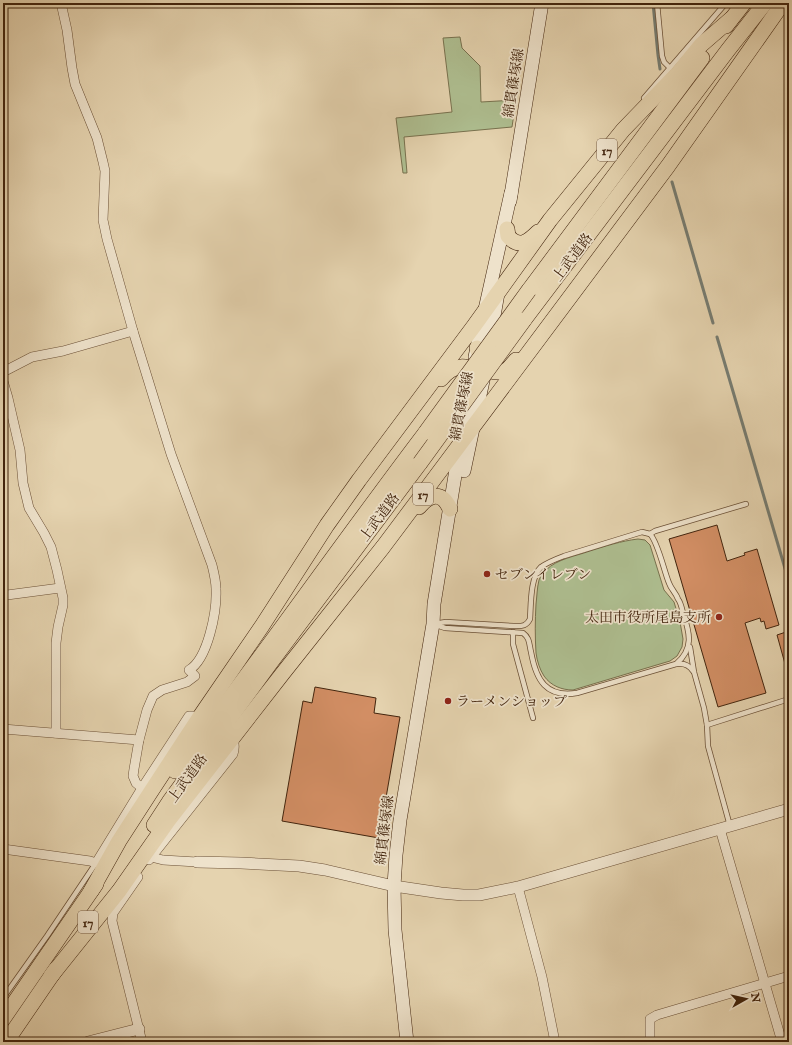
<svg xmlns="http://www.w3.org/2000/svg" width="792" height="1045" viewBox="0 0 792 1045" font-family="'IM FELL English','Noto Serif JP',serif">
<rect width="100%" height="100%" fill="#e5d3af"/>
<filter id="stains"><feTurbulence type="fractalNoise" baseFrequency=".005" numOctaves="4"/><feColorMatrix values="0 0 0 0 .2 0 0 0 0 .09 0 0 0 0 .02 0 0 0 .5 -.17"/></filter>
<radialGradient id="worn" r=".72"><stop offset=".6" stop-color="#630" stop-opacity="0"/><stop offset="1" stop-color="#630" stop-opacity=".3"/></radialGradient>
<!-- green -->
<g fill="#aebe90" stroke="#78714e">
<polygon points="460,37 462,48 480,66 481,102 516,100 512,127 404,137 407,173 403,173 396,118 452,112 443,38"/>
<path d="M 638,539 L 645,540 L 650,545 L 664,590 L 674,602 L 680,622 L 683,639 L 682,647 L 677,656 L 670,661 L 573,690 C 562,690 551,686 544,676 C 540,670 537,661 536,653 C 535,637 535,621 536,604 C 537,596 537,588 539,580 C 540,577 543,573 546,570 C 557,559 576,556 590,551 C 606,546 621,541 638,539 Z"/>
</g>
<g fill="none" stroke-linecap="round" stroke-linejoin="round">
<!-- stream -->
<g stroke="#767c71" stroke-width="3">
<polyline points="653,3 658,55 660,69"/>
<polyline points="672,182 713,323"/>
<polyline points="717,337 789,582"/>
</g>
</g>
<!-- building -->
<g fill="#d28e64" stroke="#42240d">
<polygon points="717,525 727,561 745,555 744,553 757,549 779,625 766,629 764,621 761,622 760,618 745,623 766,693 718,707 669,539"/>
<polygon points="786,632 789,641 789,670 787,671 777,635"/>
<polygon points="315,687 376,698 374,713 400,717 379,838 282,821 303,701 312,703"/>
</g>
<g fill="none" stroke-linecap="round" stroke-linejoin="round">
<defs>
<g id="service">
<polyline points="657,3 662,56 664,62 670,68"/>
<polyline points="644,98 726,3"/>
<path d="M 642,532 L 650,534 C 658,542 664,571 669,583 C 671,589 676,593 678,599 C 681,603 682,609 683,613 C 690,633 694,649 676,664 L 577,693 C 546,698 536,680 531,652 C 529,644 530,638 523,633 L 445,628 L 433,624 L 446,622 L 514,626 C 521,626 526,627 530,619 C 531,605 530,577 541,567 C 548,562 556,559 564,556 Z"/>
<polyline points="650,534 655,531 746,504"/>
<polyline points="513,632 513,644 533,718"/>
<polyline points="690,647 694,672 704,708 707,725 708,746 730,826"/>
<path d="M 677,664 C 684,663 689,665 693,671"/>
<polyline points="707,725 789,699"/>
<polyline points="3,998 47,936 96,863"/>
</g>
<g id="minor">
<path d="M 61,3 L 67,30 L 72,68 L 75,84 L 97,138 L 103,162 L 105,171 L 103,220 L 107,239 L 133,331 L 171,454 L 212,565 C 214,573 216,581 216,589 C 217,611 208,659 189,670 L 195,676 L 187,682 L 162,690 L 153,696 L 147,710 L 139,740 L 134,769 L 133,776 L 136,783 L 142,788"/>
<polyline points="3,372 32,357 63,351 133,331"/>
<polyline points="3,381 8,398 20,450 23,483 29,508 44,533 51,547 57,570 63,598 63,605 58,627 56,643 56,733"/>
<polyline points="3,597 7,595 60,588"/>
<polyline points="3,729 139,740"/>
<polyline points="720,829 782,1042"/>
<polyline points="3,849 90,861 96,863 142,788 189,716 193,716 199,718"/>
<polyline points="151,857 163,860 197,862"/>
<path d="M 149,860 L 233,754 C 235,748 235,745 233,739"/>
<polyline points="138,877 113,913 112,921 142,1042"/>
<polyline points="518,887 542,977 555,1042"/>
<polyline points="650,1042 650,1019 657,1015 789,976"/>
</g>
<g id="tertiary">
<polyline points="197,862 241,863 299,866 325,870 394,886 441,893 463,895 479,895 518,887 789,809"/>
<polyline points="88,1042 139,1029"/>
</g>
<g id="secondary">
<polyline points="510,201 542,3"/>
<polyline points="489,345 498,293"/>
<polyline points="475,357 484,314 511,193"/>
<polyline points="464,471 484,376"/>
<polyline points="407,1042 395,930 394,886 396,855 400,820 433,624 434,604 468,396"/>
</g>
<g id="trunk">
<polyline points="726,26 744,3"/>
<path d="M 507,229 L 508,236 C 519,249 528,242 538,232"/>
<polyline points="529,290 702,58"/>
<polyline points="524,320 728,50 765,3"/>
<path d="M 477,348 C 481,359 485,373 499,372 C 501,372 503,372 505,371 C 509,369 513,363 516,360"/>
<path d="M 441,379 C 453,365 470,360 478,381"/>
<path d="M 419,507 C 430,494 442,491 450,509"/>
<path d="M 175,771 C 261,659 341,544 426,432"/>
<polyline points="154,825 169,802 271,662 420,463"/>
<polyline points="91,891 119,841 150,793 199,718 262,626 327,525 359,480 474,326 550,220 623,130 678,73 701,45 731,19"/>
<polyline points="51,976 119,891 168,821 283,673 383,547 428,487 668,166 783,3"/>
<polyline points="3,1019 96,884"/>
<polyline points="6,1042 56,969"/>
</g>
</defs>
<!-- service casing -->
<use href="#service" stroke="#6b5036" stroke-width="6"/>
<!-- minor casing -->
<use href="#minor" stroke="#6b5036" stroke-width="10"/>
<!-- tertiary casing -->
<use href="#tertiary" stroke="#6b5036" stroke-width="12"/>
<!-- secondary casing -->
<use href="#secondary" stroke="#42240d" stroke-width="14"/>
<!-- trunk casing -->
<use href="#trunk" stroke="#42240d" stroke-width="16"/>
<!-- service -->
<use href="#service" stroke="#eee2cb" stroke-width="4.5"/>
<!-- minor -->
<use href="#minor" stroke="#eee2cb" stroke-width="9"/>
<!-- tertiary -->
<use href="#tertiary" stroke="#eee2cb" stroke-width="11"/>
<!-- secondary -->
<use href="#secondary" stroke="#eee2cb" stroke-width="13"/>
<!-- trunk -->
<use href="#trunk" stroke="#e5d3af" stroke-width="15"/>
<defs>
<g id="trunk-bridge">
<polyline points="426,432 529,290"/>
<polyline points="420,463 524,320"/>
</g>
</defs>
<!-- trunk-bridge casing -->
<use href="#trunk-bridge" stroke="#42240d" stroke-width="16" stroke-linecap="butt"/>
<!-- trunk-bridge -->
<use href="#trunk-bridge" stroke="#e5d3af" stroke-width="15"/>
</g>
<!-- markers -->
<g fill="#8f2418" stroke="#eee2cb" stroke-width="1.5">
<circle cx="487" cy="574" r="4"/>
<circle cx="719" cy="617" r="4"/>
<circle cx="448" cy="701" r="4"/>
</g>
<g text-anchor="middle" stroke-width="3.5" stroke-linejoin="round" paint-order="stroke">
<!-- shield labels -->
<g fill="#eee2cb" stroke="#765d46" stroke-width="1">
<rect x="597" y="139" width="20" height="22" rx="3"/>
<rect x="413" y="483" width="20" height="22" rx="3"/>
<rect x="78" y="911" width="20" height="22" rx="3"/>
</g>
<g font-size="13" font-weight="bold" fill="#42240d">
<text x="607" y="155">17</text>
<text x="423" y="499">17</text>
<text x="88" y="927">17</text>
</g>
<!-- street labels -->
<g font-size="14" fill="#42240d" stroke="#eee2cb">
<text transform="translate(513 83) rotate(-81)" y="5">綿貫篠塚線</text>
<text transform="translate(572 257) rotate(-53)" y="5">上武道路</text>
<text transform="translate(461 406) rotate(-79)" y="5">綿貫篠塚線</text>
<text transform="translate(379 517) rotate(-53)" y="5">上武道路</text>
<text transform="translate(187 778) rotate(-54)" y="5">上武道路</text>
<text transform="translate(384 830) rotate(-83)" y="5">綿貫篠塚線</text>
</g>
<!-- poi labels -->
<g font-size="14" fill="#42240d" stroke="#eee2cb" text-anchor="start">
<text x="495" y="579">セブンイレブン</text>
<text x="711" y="622" text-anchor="end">太田市役所尾島支所</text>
<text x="456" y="706">ラーメンショップ</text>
</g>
</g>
<!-- margin -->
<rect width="792" height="1045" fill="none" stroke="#e5d3af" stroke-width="16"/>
<rect x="4" y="4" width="784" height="1037" fill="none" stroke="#42240d" stroke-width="2"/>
<rect x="8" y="8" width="776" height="1029" fill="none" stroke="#42240d"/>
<!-- north arrow -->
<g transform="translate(746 999) rotate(82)" stroke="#eee2cb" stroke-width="3" paint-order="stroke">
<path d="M0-3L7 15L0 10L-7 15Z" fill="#42240d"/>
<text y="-6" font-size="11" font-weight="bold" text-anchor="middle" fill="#42240d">N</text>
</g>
<rect width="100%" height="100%" filter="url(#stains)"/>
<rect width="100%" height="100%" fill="url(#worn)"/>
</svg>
